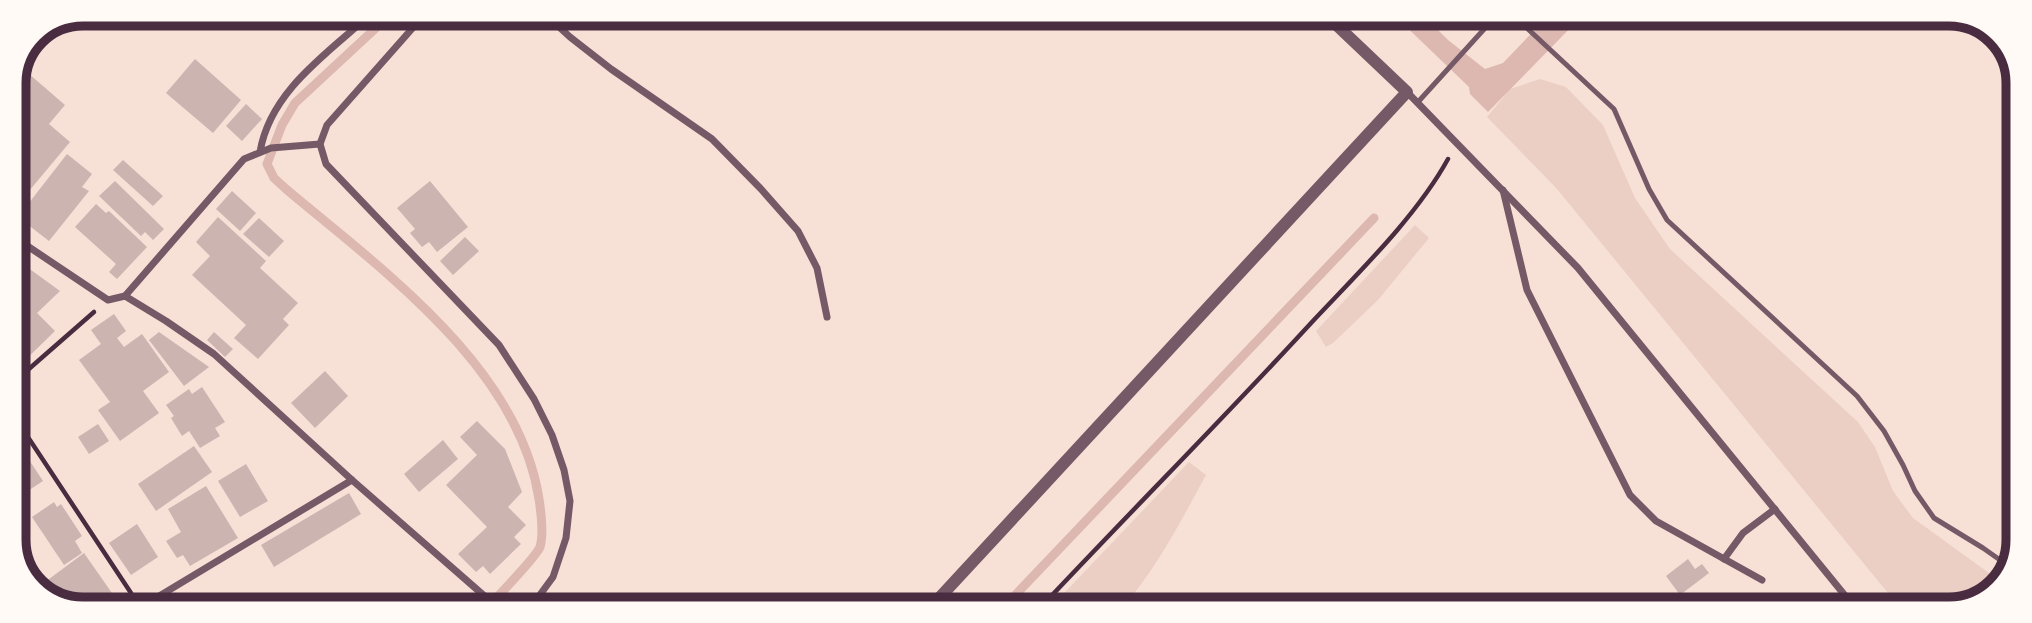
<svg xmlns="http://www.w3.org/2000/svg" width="2032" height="623" viewBox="0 0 2032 623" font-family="'Nunito Sans',sans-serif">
<rect width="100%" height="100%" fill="#f7e1d7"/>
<!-- green -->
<g fill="#ebcfc5">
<polygon points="1540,79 1566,87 1603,125 1635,198 1670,249 1858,422 1875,447 1893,491 1913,518 2000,581 1991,595 1949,609 1901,609 1557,189 1487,117 1510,89"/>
<polygon points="1415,225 1429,238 1378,300 1333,343 1326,347 1316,331"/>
<path d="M 1189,462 L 1206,475 C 1181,521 1157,568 1122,608 L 1050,608 Z"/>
</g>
<!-- water -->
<polygon fill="#dcb8b0" points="1395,16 1424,16 1448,40 1485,69 1503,63 1548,16 1582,16 1488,112 1470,94 1469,87"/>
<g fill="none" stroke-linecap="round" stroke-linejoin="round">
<!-- stream -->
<g stroke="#dcb8b0" stroke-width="9">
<path d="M 391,14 L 295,103 L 282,125 L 267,164 L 274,178 L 286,189 C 381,269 519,367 539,499 C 541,512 544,534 540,547 C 537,556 497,597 488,607"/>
<polyline points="1003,608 1374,218"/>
</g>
</g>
<!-- building -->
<g fill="#ccb4b1">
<polygon points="195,59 241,100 213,133 166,93"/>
<polygon points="21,67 65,105 49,124 70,142 24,197 14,188 14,153 16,150 14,148 14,83"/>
<polygon points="246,104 262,119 242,141 226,126"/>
<polygon points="67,154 92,174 82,187 89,191 49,241 18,217"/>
<polygon points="123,160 163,196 153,206 113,170"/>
<polygon points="115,181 164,229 153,240 145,232 141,236 99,196"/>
<polygon points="430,181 468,227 437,252 429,242 422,247 410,233 415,229 397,208"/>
<polygon points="232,191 256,213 240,231 216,209"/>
<polygon points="96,204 106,213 109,211 147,247 117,279 109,272 116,264 75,227"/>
<polygon points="218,217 266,261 260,268 298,303 283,319 289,325 258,359 234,338 246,325 192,275 210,256 196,242"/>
<polygon points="259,218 284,241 269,257 243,234"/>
<polygon points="465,237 479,251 453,275 440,261"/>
<polygon points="20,262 60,291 37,313 55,331 14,371 14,268"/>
<polygon points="114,314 126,331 117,338 124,347 142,334 169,372 143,391 159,413 120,441 98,410 110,402 79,360 101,344 91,330"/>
<polygon points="159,332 209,367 184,386 149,340"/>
<polygon points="214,332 233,349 225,357 207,340"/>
<polygon points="325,371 348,396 315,428 291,403"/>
<polygon points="202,387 225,422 215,428 220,436 200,448 189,431 182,436 171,418 174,416 166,405 189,389 192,394"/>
<polygon points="477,421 505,449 522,492 508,507 526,525 514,537 521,544 490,574 483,566 476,572 458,554 487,527 446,485 477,455 460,437"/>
<polygon points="98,424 109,441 89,454 78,437"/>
<polygon points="14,437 43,481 14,500"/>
<polygon points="443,440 458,459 419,492 404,474"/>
<polygon points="194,446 212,472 156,511 138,484"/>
<polygon points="246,464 268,501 240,517 218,481"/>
<polygon points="206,486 238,538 190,566 183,555 177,558 166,541 181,532 168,509"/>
<polygon points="349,493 361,514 274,567 261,545"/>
<polygon points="54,502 57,507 61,504 82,536 75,541 82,553 64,565 32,517"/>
<polygon points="137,524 158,557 131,575 109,543"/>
<polygon points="84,553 121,606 120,607 65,607 60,603 45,582"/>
<polygon points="1688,559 1695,569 1702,564 1709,573 1680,595 1666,576"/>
</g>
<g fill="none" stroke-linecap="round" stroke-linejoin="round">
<!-- path -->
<g stroke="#4a2c40" stroke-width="4.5">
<polyline points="14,382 94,312"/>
<polyline points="14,416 131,593"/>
<path d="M 1040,608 C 1130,512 1223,419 1312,322 C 1358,273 1416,217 1448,159"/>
</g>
<!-- service -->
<g stroke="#755966" stroke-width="5">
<polyline points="1514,16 1614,109 1649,189 1667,220 1857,396 1884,431 1903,465 1915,491 1934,518 1983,548 2010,567"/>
<polyline points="1418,102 1496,16"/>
</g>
<!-- minor -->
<g stroke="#755966" stroke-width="7">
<polyline points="425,14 327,125 320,144 326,164 499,345 534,399 552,435 564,470 570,501 566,538 553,577 531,607"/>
<polyline points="546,15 570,37 611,69 712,139 761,189 798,231 817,268 827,317"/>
<polyline points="1407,92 1578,268 1856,609"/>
<path d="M 260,152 C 270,91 328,53 371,14"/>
<polyline points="1503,190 1527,290 1630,495 1656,521 1762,580"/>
<polyline points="14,237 108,300 125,296 244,159 271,148 320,144"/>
<polyline points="125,296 166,321 214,354 352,480 497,607"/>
<polyline points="1724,559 1743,533 1775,509"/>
<polyline points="141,607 352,480"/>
</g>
<!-- tertiary -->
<polyline stroke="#755966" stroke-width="12" points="930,608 1407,92 1327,16"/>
</g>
<!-- crop -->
<path d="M0 0H2032V623H0ZM83 26H1949A57 57 0 0 1 2006 83V540A57 57 0 0 1 1949 597H83A57 57 0 0 1 26 540V83A57 57 0 0 1 83 26Z" fill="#fffaf5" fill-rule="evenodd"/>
<path fill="none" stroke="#4a2c40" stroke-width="9" d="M83 26H1949A57 57 0 0 1 2006 83V540A57 57 0 0 1 1949 597H83A57 57 0 0 1 26 540V83A57 57 0 0 1 83 26Z"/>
</svg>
